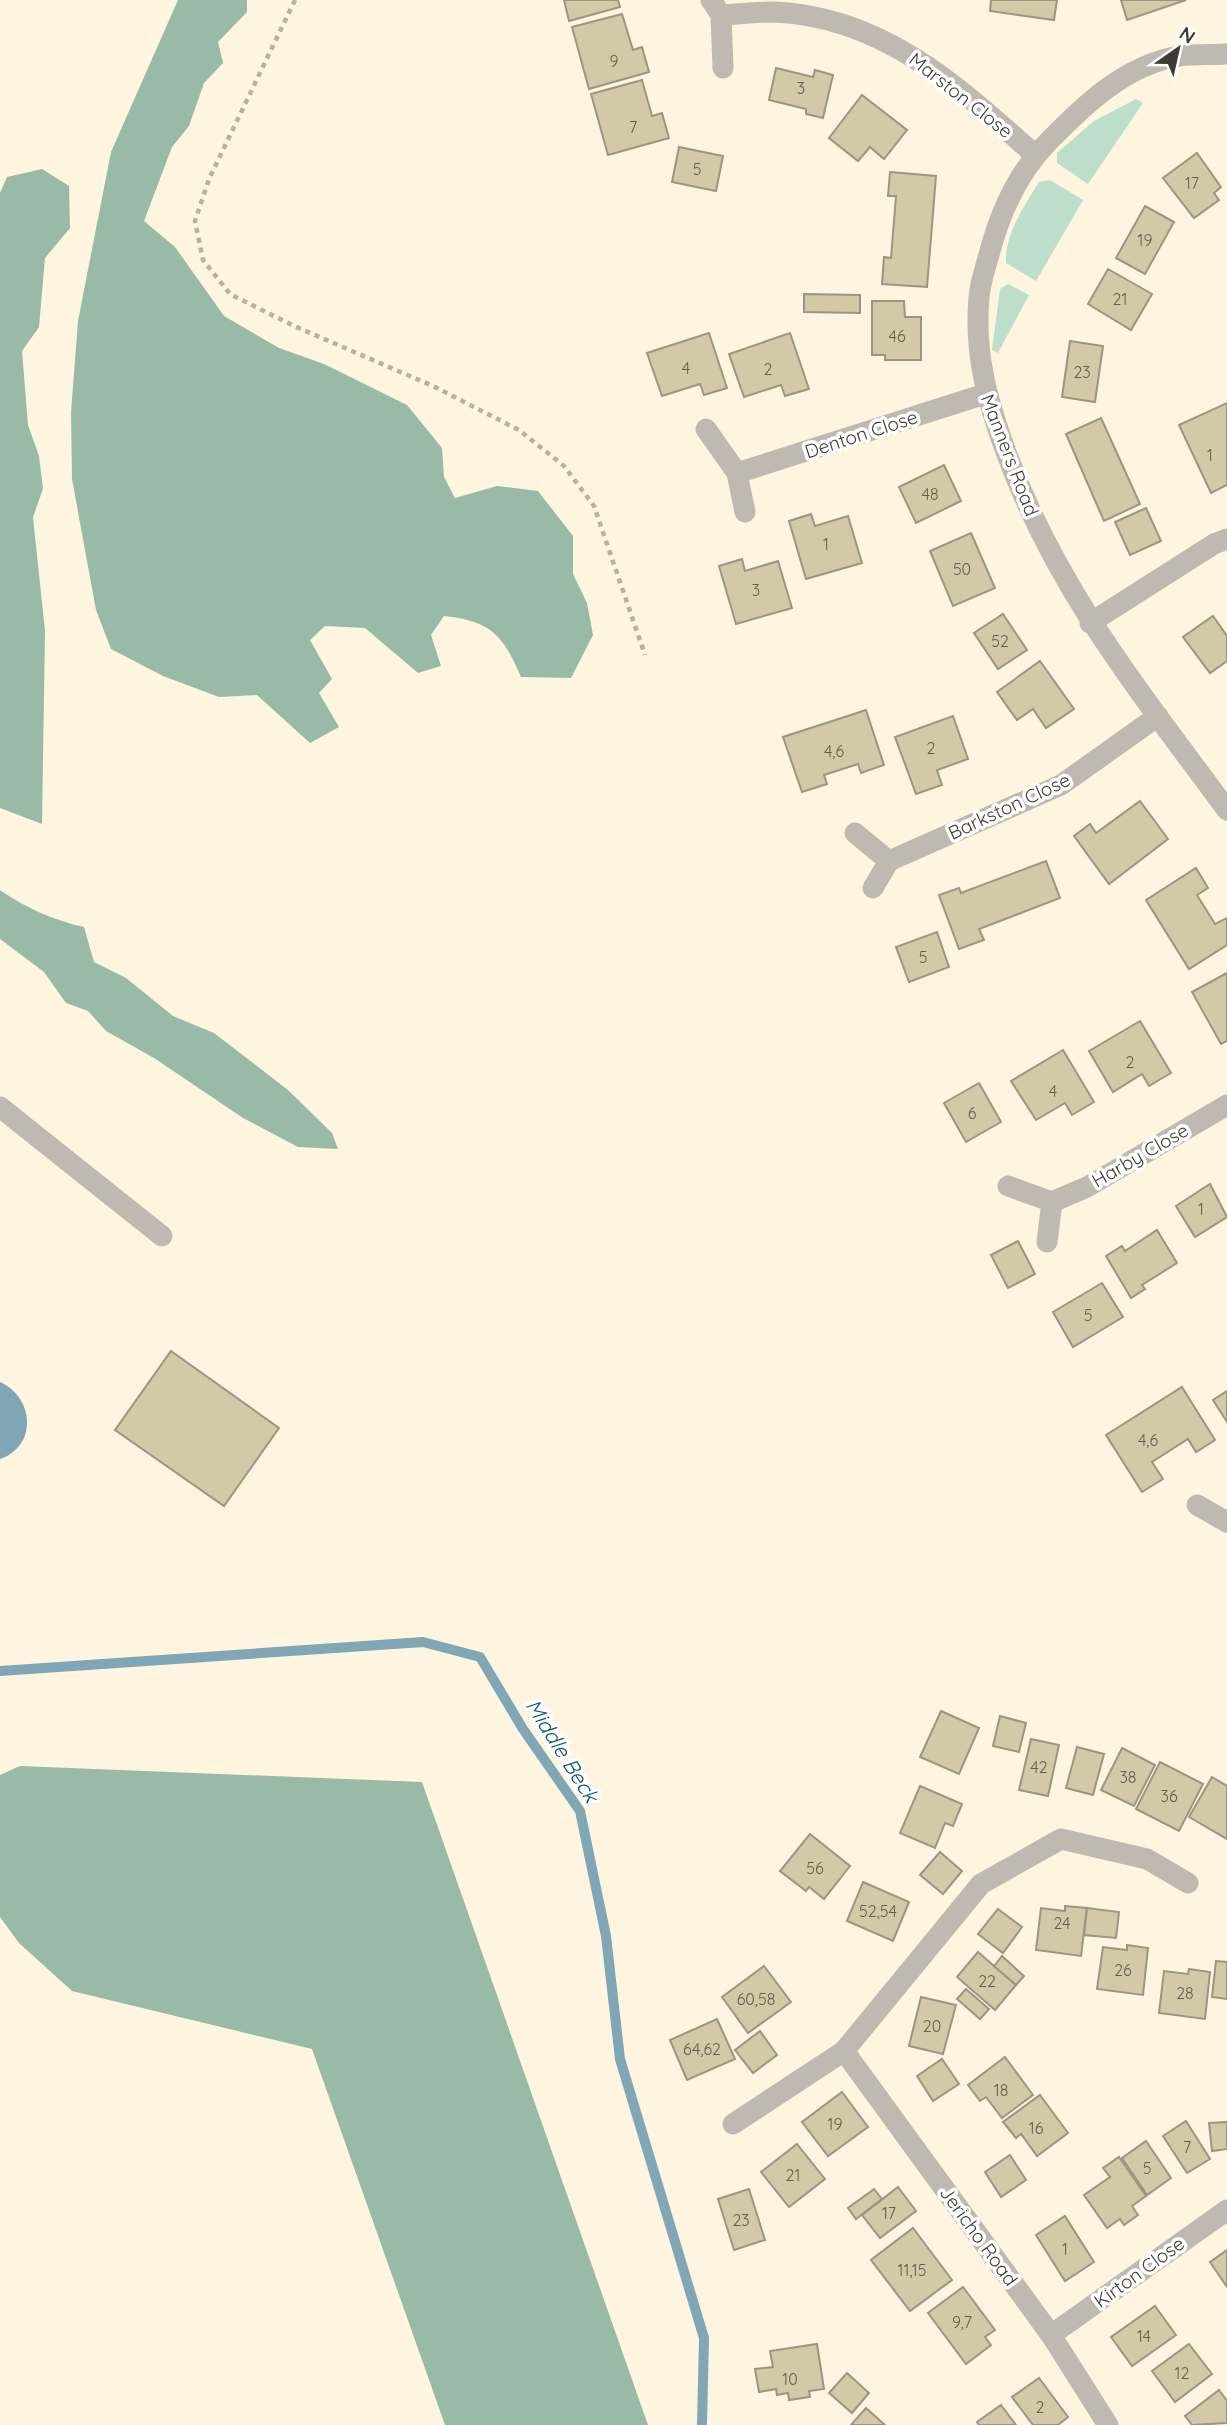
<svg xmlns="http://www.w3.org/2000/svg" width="1227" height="2425" viewBox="0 0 1227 2425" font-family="Quicksand,sans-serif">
<rect width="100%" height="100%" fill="#fdf5df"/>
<!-- green -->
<g fill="#bddeca">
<polygon points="1136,99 1143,103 1088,184 1057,163 1057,153 1094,121"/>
<path d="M 1050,180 L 1083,200 L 1036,281 L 1006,263 C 1005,234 1024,206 1039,182 Z"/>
<polygon points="1008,284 1029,295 998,353 992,350 1000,289"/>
</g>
<!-- forest -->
<g fill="#99baa6">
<path d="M 178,0 L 247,0 L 247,12 L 218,42 L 223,63 L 204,83 L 189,126 L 172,147 L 144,221 L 175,247 L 224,316 L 279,348 L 324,364 L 407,405 L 442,448 L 444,477 L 455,498 L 497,486 L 538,491 L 573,536 L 573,574 L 587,603 L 593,635 L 571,678 L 521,677 C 503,635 491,621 444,616 L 431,635 L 441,666 L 418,673 L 365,628 L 325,626 L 310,640 L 332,679 L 319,693 L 339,727 L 310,743 L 257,695 L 219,697 L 163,676 L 111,649 L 96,610 L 72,479 L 71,412 L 78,321 L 111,152 Z"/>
<polygon points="42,169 69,186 70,228 45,258 39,327 22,351 28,425 39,456 43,489 33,517 45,631 42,824 0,808 0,193 7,177"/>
<path d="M 0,890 C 26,908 53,920 84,927 L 94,962 L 126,978 L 173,1016 L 214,1033 L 288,1090 L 332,1133 L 338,1149 L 298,1147 L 243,1118 L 154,1058 L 106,1031 L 88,1011 L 66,1003 L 44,972 L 0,939 Z"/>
<polygon points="20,1766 422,1782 648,2425 445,2425 312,2049 72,1991 19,1943 0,1917 0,1775"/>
</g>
<!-- water -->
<path fill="#81a6b5" d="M 0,1382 C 34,1397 38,1446 0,1459 Z"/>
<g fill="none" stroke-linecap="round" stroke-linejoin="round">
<!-- stream -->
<polyline stroke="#81a6b5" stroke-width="10" points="0,1671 423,1642 480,1657 523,1729 580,1811 606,1936 620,2059 704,2338 702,2425"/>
</g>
<!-- building -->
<g fill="#d3c8a7" stroke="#9c9581" stroke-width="2">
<polygon points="564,0 618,0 620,7 569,21"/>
<polygon points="991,0 1057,0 1054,20 990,11"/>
<polygon points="1121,0 1186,0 1127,20"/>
<polygon points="622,14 633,50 642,47 649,72 589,89 572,27"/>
<polygon points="776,68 813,77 815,70 833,75 823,118 806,114 806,109 769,100"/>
<polygon points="642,80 652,116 662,113 669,138 608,155 591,94"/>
<polygon points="862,95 907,130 884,159 870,147 858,161 829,138"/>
<polygon points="679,147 723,156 716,191 672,182"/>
<polygon points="1197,153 1221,187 1214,193 1219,200 1194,218 1163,178"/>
<polygon points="890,172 936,176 927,287 882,284 884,257 891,258 896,196 888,196"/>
<polygon points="1145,206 1174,222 1145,274 1116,258"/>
<polygon points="1108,269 1152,294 1131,330 1088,304"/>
<polygon points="804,294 860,295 860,313 804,312"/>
<polygon points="872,301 904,301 905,317 921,317 921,360 885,360 885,355 872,355"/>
<polygon points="709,333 727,388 704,395 700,384 662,396 647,353"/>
<polygon points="790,333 809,389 785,396 781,385 744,397 729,354"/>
<polygon points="1070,341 1103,346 1095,402 1062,397"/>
<polygon points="1227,403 1227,485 1211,493 1179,425"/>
<polygon points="1101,418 1140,504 1104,521 1066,434"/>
<polygon points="944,465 961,501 916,523 899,487"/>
<polygon points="1146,508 1161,541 1130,555 1115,522"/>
<polygon points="811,514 815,526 848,516 862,563 806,579 789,521"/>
<polygon points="971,533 995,588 953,606 930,551"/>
<polygon points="742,559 745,571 778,561 792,608 736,624 719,566"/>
<polygon points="1003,614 1027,650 998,669 974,633"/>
<polygon points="1213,616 1227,636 1227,661 1210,673 1183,637"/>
<polygon points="1040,661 1074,709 1046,728 1033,709 1017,720 997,692"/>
<polygon points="866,710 884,765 861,773 858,764 824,775 827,784 802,792 783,737"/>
<polygon points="953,716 968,759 937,770 942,785 916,794 895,737"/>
<polygon points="1140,801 1168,839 1109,884 1074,836 1090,824 1096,833"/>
<polygon points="1046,861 1060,898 979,929 984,940 959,949 939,895 959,888 961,893"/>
<polygon points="1196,868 1208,888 1197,895 1215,924 1227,918 1227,945 1189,969 1146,900"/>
<polygon points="937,932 949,967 909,982 896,947"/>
<polygon points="1227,973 1227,1041 1221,1044 1192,992"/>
<polygon points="1140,1021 1171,1073 1149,1086 1142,1074 1113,1092 1089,1051"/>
<polygon points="1063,1050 1094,1102 1072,1115 1065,1103 1036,1120 1011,1081"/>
<polygon points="979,1083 1001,1122 966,1142 944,1103"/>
<polygon points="1210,1184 1227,1217 1195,1237 1176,1206"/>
<polygon points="1157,1230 1177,1263 1142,1285 1145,1289 1131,1298 1106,1256 1122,1246 1125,1251"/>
<polygon points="1018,1241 1035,1274 1008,1288 991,1255"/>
<polygon points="1102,1283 1123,1317 1073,1347 1053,1312"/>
<polygon points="171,1351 279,1428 224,1506 115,1430"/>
<polygon points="1182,1387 1215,1440 1196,1452 1188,1439 1152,1462 1163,1479 1142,1492 1106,1435"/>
<polygon points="1227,1391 1227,1422 1213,1400"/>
<polygon points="941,1711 979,1728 959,1774 920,1757"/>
<polygon points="1000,1716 1026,1723 1019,1752 993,1746"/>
<polygon points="1031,1739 1059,1745 1048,1796 1019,1790"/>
<polygon points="1077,1747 1104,1754 1093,1795 1066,1788"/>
<polygon points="1122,1748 1155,1765 1134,1806 1101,1790"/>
<polygon points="1160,1762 1203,1784 1179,1831 1136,1809"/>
<polygon points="1212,1777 1227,1786 1227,1839 1189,1817"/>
<polygon points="920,1786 962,1804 953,1826 945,1823 935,1848 900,1833"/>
<polygon points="810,1834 850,1866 824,1899 809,1887 806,1891 780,1871"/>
<polygon points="940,1852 962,1871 943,1894 920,1875"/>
<polygon points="863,1882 909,1902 893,1941 847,1921"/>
<polygon points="1065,1906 1087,1908 1081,1956 1036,1950 1041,1908 1065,1911"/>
<polygon points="1087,1908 1119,1912 1116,1938 1084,1935"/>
<polygon points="998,1909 1022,1927 1003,1953 978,1934"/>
<polygon points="1127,1945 1148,1948 1143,1995 1097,1989 1103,1947 1127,1950"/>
<polygon points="978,1952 1016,1985 995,2010 957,1977"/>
<polygon points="1002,1956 1024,1976 1016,1985 994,1966"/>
<polygon points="1216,1961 1227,1962 1227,1999 1212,1997"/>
<polygon points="764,1966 791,2002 748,2033 722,1997"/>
<polygon points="1189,1969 1210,1972 1205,2019 1159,2013 1164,1971 1188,1974"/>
<polygon points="966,1989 989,2009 980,2019 957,1999"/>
<polygon points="921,1997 956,2005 943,2054 909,2046"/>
<polygon points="717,2019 735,2059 687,2080 670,2040"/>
<polygon points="760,2031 777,2055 753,2073 735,2050"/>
<polygon points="1005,2057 1033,2095 1002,2118 986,2097 980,2101 968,2085"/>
<polygon points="942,2059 959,2084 933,2101 917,2076"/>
<polygon points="842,2092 868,2127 828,2156 802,2122"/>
<polygon points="1040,2095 1068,2133 1037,2156 1021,2134 1016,2138 1003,2122"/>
<polygon points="1186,2121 1210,2159 1187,2173 1163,2136"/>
<polygon points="1227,2122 1227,2149 1212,2151 1209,2123"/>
<polygon points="1146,2141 1171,2178 1147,2195 1122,2158"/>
<polygon points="797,2144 825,2179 789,2207 761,2172"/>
<polygon points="1010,2155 1026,2180 1001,2197 985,2172"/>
<polygon points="1119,2157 1146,2196 1132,2206 1138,2215 1124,2225 1120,2219 1107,2228 1084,2195 1110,2177 1103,2168"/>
<polygon points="898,2187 916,2211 880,2238 862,2215"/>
<polygon points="749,2189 765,2240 734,2250 718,2199"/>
<polygon points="874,2189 882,2199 856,2219 848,2208"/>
<polygon points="1065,2216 1094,2262 1065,2281 1036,2235"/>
<polygon points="913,2228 952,2280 910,2311 871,2260"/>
<polygon points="1227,2250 1227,2287 1210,2262"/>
<polygon points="963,2287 995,2330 985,2337 991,2345 966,2364 928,2313"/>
<polygon points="1155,2306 1176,2335 1132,2366 1111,2337"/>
<polygon points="817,2344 824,2389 809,2391 810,2397 789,2400 788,2393 777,2395 776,2389 759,2392 755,2369 773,2367 770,2351"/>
<polygon points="1189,2344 1212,2374 1175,2402 1152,2371"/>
<polygon points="847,2373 869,2393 852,2413 829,2393"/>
<polygon points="1039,2378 1068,2417 1058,2425 1033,2425 1012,2397"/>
<polygon points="1219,2390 1227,2401 1227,2423 1192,2425 1185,2416"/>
<polygon points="1001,2405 1016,2425 979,2425 977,2422"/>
<polygon points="866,2408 885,2425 851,2425"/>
</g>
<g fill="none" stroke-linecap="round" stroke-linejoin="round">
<!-- path -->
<polyline stroke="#b7b1a0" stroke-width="4.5" stroke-dasharray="5 5" stroke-linecap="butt" points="295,0 209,179 195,221 203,260 230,294 294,326 433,386 519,430 564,466 594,506 645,655"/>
<!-- minor -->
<g stroke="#bfb9b1" stroke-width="21">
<polyline points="711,0 721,15 723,68"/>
<path d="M 721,15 C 739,14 757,12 774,12 C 882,16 959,87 1035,155"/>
<path d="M 1227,54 C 1211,55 1195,54 1179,56 C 1126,65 1085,104 1049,141 C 1018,172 1001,210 990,251 C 986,266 980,282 979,297 C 974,353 987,400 1006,452 C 1057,591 1141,693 1227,810"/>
<polyline points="706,429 737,473 745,512"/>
<polyline points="737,473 985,394"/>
<polyline points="1090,623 1214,544 1227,539"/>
<polyline points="855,833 889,861 873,888"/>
<polyline points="889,861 1061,785 1158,716"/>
<polyline points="0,1107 162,1236"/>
<polyline points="1008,1186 1052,1202 1047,1242"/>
<polyline points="1052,1202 1087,1187 1227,1105"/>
<polyline points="1197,1505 1227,1522"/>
<polyline points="733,2124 844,2051"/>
<polyline points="1051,2335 1227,2210"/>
<polyline points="1108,2425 1051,2335 844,2051 981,1884 1061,1839 1147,1859 1188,1883"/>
</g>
</g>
<g text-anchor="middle" stroke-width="7" stroke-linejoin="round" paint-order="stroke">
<!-- number labels -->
<g font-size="16" fill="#635e50">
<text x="614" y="67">9</text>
<text x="801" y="94">3</text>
<text x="633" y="133">7</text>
<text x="697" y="175">5</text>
<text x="1192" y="189">17</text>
<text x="1145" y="246">19</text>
<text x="1120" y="305">21</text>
<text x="897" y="342">46</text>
<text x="686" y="374">4</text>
<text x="768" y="375">2</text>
<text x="1082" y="378">23</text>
<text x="1210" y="461">1</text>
<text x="930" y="500">48</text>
<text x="826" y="550">1</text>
<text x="962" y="575">50</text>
<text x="756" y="596">3</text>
<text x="1000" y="647">52</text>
<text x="931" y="754">2</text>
<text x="834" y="757">4,6</text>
<text x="923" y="963">5</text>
<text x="1130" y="1068">2</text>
<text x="1053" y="1097">4</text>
<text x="972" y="1119">6</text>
<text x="1201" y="1215">1</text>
<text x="1088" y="1321">5</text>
<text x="1148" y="1446">4,6</text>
<text x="1039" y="1773">42</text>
<text x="1128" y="1783">38</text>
<text x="1169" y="1802">36</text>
<text x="815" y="1874">56</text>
<text x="878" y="1917">52,54</text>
<text x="1062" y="1929">24</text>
<text x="1123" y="1976">26</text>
<text x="987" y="1987">22</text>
<text x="1185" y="1999">28</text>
<text x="756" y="2005">60,58</text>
<text x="932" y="2032">20</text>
<text x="702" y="2055">64,62</text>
<text x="1001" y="2096">18</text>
<text x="835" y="2130">19</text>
<text x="1036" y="2134">16</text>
<text x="1187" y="2153">7</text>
<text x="1147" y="2174">5</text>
<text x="793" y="2181">21</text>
<text x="889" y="2219">17</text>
<text x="741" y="2226">23</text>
<text x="1065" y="2255">1</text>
<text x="912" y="2276">11,15</text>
<text x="962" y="2328">9,7</text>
<text x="1144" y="2342">14</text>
<text x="1182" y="2379">12</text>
<text x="790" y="2385">10</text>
<text x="1040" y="2413">2</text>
</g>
<!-- street labels -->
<g font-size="19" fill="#3e3b33" stroke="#fff">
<text transform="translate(961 95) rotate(38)" y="7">Marston Close</text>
<text transform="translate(861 434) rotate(-18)" y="7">Denton Close</text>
<text transform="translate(1010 455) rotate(69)" y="7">Manners Road</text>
<text transform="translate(1009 806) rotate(-25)" y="7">Barkston Close</text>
<text transform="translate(1140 1155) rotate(-30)" y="7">Harby Close</text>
<text transform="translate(979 2236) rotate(54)" y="7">Jericho Road</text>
<text transform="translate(1139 2272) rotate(-36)" y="7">Kirton Close</text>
</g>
<!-- water labels -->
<g font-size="21" font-style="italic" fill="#0b556c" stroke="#fff">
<text transform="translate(562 1751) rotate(58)" y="7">Middle Beck</text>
</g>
</g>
<!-- north arrow -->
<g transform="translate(1178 49) rotate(34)" stroke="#ffffff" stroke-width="5" paint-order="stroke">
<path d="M0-5L12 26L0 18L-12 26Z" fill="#3e3b33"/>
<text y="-10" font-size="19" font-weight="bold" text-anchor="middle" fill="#3e3b33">N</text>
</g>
</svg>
